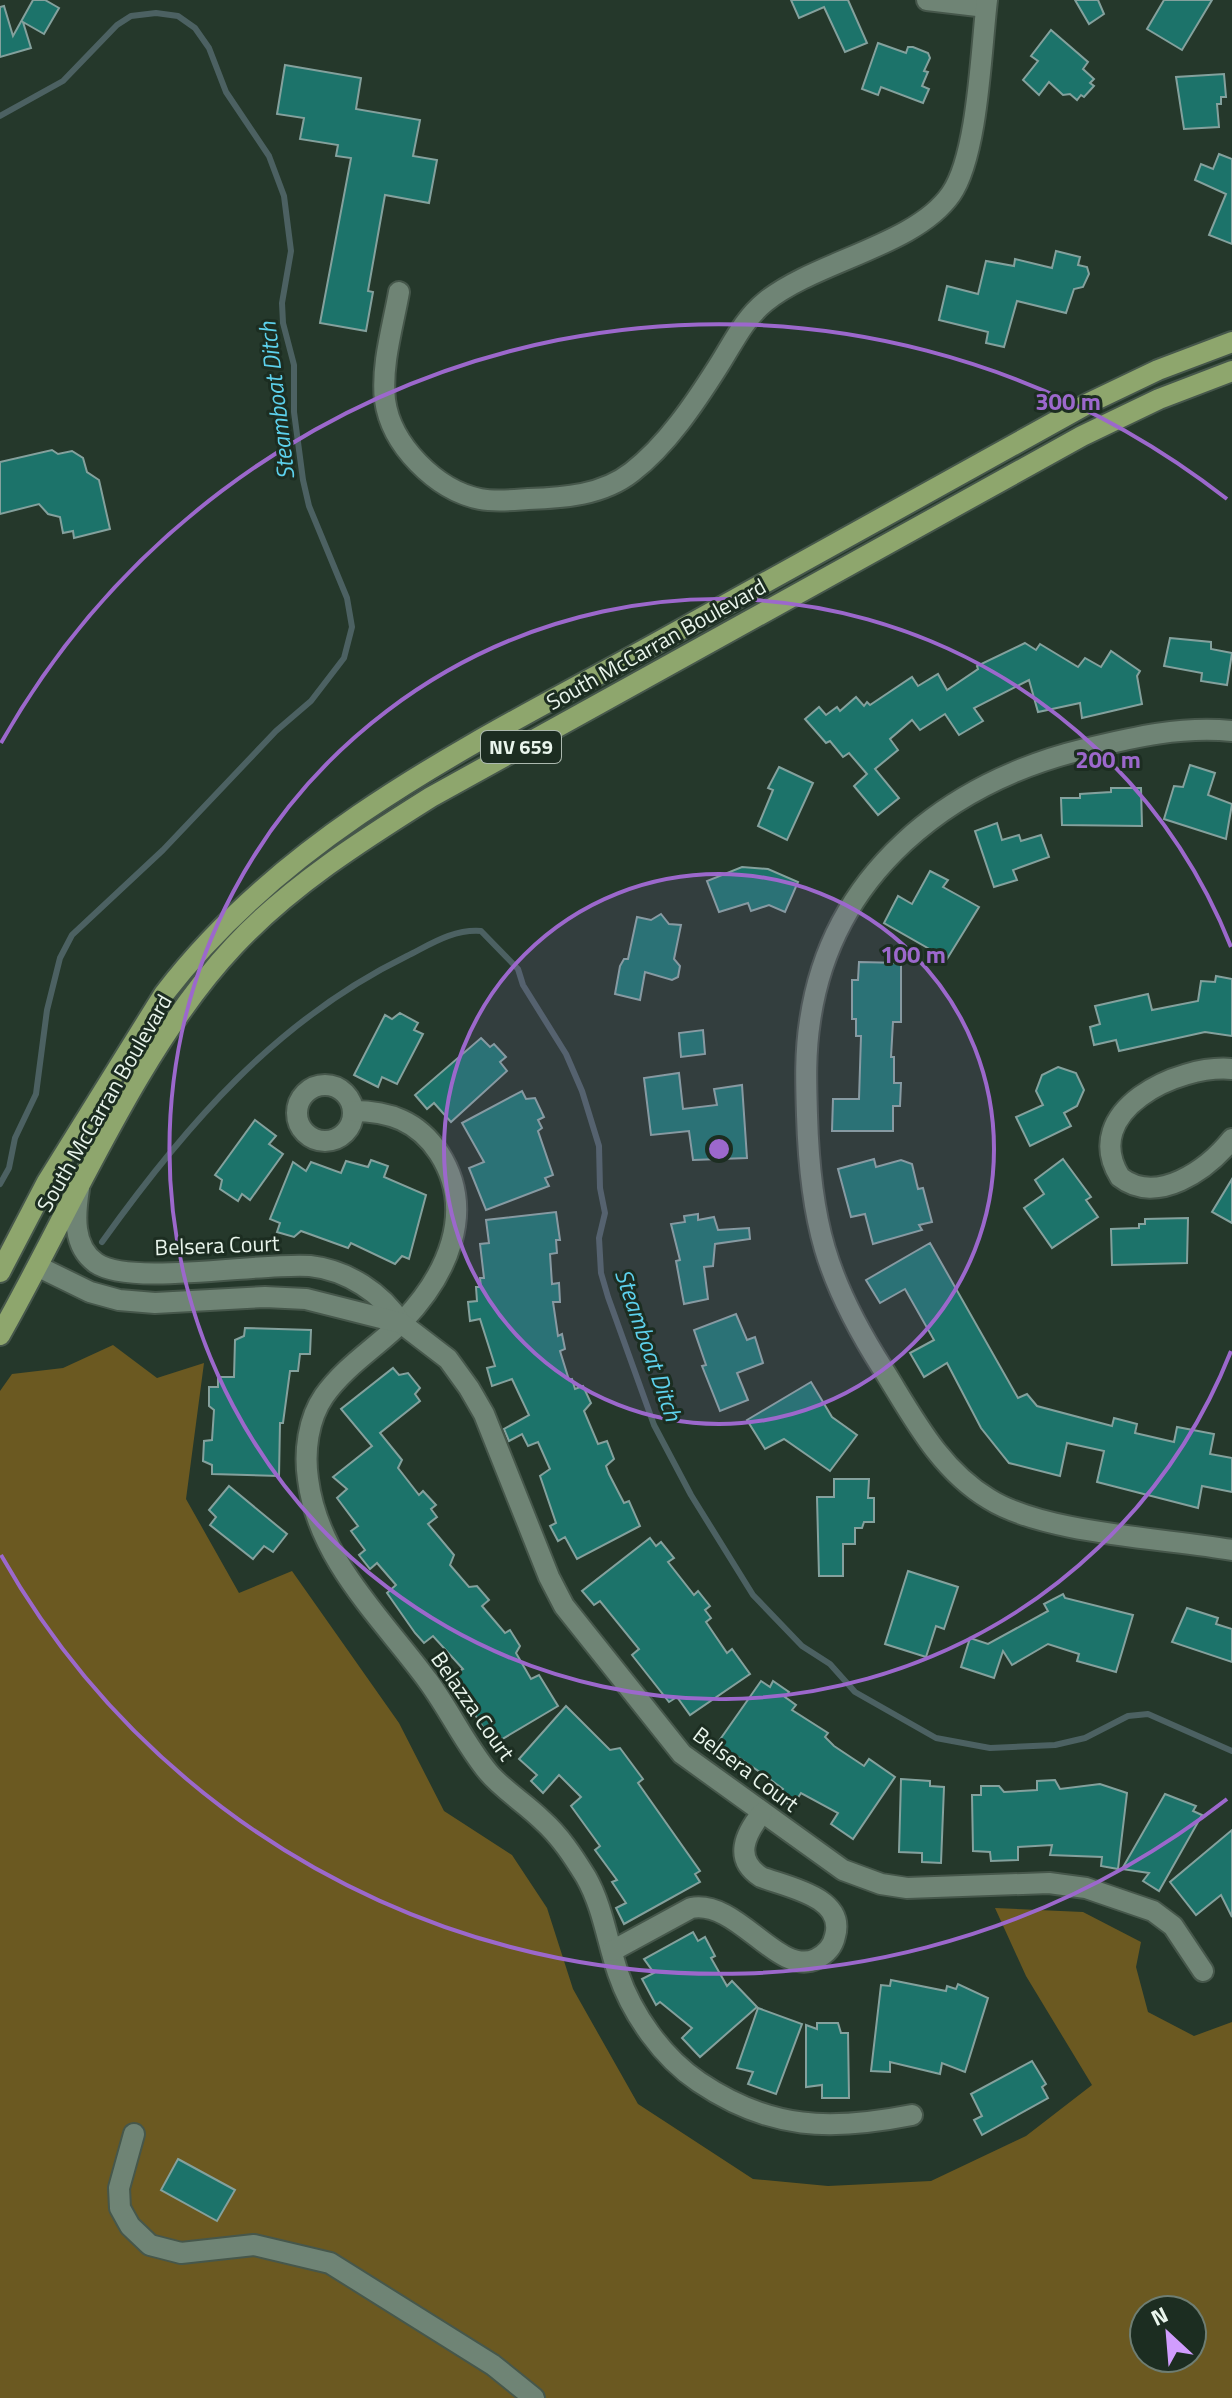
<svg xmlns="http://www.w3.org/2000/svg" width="1232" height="2398" viewBox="0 0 1232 2398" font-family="'Titillium Web',sans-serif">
<rect width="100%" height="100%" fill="#25382b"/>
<!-- green -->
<path fill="#6b5921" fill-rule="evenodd" d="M 113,1345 L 157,1378 L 204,1363 L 186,1499 L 239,1593 L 292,1571 L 399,1723 L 444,1811 L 512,1855 L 547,1908 L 573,1989 L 638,2104 L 753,2179 L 828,2186 L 931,2181 L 1026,2136 L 1092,2085 L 1026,1976 L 995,1908 L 1083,1912 L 1141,1942 L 1136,1967 L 1148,2012 L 1194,2036 L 1232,2022 L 1232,2398 L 0,2398 L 0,1391 L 12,1374 L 63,1368 ZM 1144,2310 L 1192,2310 L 1192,2358 L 1144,2358 Z"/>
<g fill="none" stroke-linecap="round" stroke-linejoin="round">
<!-- stream -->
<g stroke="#4c6162" stroke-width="6">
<polyline points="0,116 63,81 117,25 131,16 156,13 178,16 195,28 209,48 226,92 269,156 284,196 291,251 282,303 283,323 294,365 294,412 303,480 309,506 347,598 352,627 344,658 311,701 276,731 163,850 72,935 60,958 47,1010 36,1094 15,1138 9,1168 0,1184"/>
<path d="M 102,1242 C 185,1126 276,1020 407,956 C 431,944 453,929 481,931 L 518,969 L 523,985 L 566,1054 L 582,1091 L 599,1146 L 600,1188 L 605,1213 L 599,1238 L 601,1273 L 608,1297 L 654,1425 L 691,1495 L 753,1595 L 802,1646 L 830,1664 L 855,1692 L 936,1738 L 990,1748 L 1055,1745 L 1085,1738 L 1128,1716 L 1148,1714 L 1232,1751"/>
</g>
</g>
<!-- building -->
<g fill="#1c736a" stroke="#84a19d" stroke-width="2">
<polygon points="33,0 45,0 59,8 44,34 23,22 31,48 0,57 0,7 4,6 13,36"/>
<polygon points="791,0 848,0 867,43 845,52 824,7 799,18"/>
<polygon points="1075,0 1098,0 1104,14 1089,24"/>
<polygon points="1164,0 1212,0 1182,50 1147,29"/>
<polygon points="1051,30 1088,62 1083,69 1094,79 1090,83 1094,86 1084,97 1081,95 1077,100 1070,94 1063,95 1049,82 1039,95 1023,80 1038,61 1031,56"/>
<polygon points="878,43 906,53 908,47 913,47 928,53 930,58 924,71 928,72 922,86 929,89 923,103 881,87 878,95 862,89"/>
<polygon points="285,65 361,78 356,109 420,120 413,156 437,160 429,203 385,195 368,291 373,292 366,331 320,323 351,158 336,156 338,145 300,139 304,118 277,114"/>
<polygon points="1224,74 1226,97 1221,97 1221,104 1217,104 1219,127 1184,129 1176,77"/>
<polygon points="1219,154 1232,159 1232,244 1209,235 1226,194 1195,180 1201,164 1213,169"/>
<polygon points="1056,251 1080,257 1078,265 1087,267 1089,274 1083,287 1074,289 1066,313 1017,301 1004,347 986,343 988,332 939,320 947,286 978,294 986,261 1014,266 1015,259 1052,268"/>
<polygon points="52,450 58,454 72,451 83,458 87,472 99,480 110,529 74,538 73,531 63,533 60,517 48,514 39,504 0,514 0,462"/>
<polygon points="1170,638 1211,642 1211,649 1232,653 1227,685 1201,681 1202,673 1164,666"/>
<polygon points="1025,643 1036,650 1040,644 1078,667 1085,658 1101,667 1111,651 1140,671 1137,676 1142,704 1082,718 1080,703 1038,712 1029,680 974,708 983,721 959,735 945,714 920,730 912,720 890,739 898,750 875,769 899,798 878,815 854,786 867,774 849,753 843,757 830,741 826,743 805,719 819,707 826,715 837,707 840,711 856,697 864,706 867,702 870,705 912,677 918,686 938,674 947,690 978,669 977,666"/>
<polygon points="1190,765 1215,773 1208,795 1232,804 1226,839 1164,819 1174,786 1183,787"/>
<polygon points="779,767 813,783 787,840 758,826 773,790 768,788"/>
<polygon points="1111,788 1141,788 1142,826 1062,825 1061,798 1080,798 1080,794 1111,792"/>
<polygon points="997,823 1002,840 1019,835 1021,841 1041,835 1049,857 1013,870 1017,880 994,887 975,831"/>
<polygon points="742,867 768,869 798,882 785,912 769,905 751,911 748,903 719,912 707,881"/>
<polygon points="930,871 948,880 943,887 979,907 947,959 884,923 898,896 912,904"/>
<polygon points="661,914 669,924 681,925 674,959 680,966 678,977 672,980 645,972 640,1000 615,994 620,966 624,959 628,959 637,917 651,920"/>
<polygon points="859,962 901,963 901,1022 893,1022 891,1057 894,1057 894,1083 901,1083 900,1106 893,1106 893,1131 832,1131 833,1099 859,1099 861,1036 856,1036 856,1019 852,1019 852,980 858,980"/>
<polygon points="1216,976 1232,979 1232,1036 1205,1032 1119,1051 1116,1040 1094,1045 1090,1027 1100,1024 1095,1006 1148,994 1152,1010 1198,1001 1201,981 1215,982"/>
<polygon points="400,1013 418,1023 414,1030 423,1034 397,1084 382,1077 378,1087 354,1075 385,1015 392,1019"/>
<polygon points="703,1030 705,1054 681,1057 679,1033"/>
<polygon points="481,1038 490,1047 494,1044 506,1057 500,1062 507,1071 451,1122 434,1103 427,1109 415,1095"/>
<polygon points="1058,1067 1076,1073 1084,1090 1077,1106 1064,1113 1071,1126 1030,1146 1016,1117 1043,1105 1036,1091 1042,1075"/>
<polygon points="679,1073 683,1109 717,1105 714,1089 742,1085 747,1158 693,1160 689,1131 651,1135 644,1078"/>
<polygon points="522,1091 526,1099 535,1098 544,1117 538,1120 542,1128 538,1131 553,1175 545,1178 549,1186 486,1210 469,1168 484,1162 462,1123"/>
<polygon points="255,1120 276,1136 269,1144 283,1154 250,1200 242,1194 238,1201 220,1189 222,1180 215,1175"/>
<polygon points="874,1159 876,1167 901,1160 912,1164 918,1189 923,1188 932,1222 919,1225 922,1230 873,1244 865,1214 851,1217 838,1169"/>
<polygon points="1063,1159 1091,1197 1086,1200 1098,1217 1052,1248 1024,1208 1044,1194 1035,1180"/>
<polygon points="371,1160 388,1166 384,1177 426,1195 409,1259 402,1256 395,1264 351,1243 348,1248 301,1231 294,1237 277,1232 280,1223 270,1219 293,1162 306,1171 311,1162 341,1173 346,1161 368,1167"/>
<polygon points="1232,1179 1232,1223 1212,1212"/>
<polygon points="556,1212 560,1240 556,1240 557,1253 550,1254 552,1284 559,1283 560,1302 553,1302 558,1336 562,1334 565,1349 560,1351 569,1380 572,1379 575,1389 583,1386 591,1403 584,1411 598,1444 607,1441 614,1459 606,1466 609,1474 624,1503 629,1501 640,1526 577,1559 565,1537 558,1541 550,1526 556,1523 540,1476 550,1469 538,1442 528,1446 522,1434 509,1441 504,1429 529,1415 512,1379 492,1386 487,1368 495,1366 480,1319 470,1321 468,1302 477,1301 476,1287 481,1287 480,1278 484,1278 480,1244 489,1243 486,1220"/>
<polygon points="698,1214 698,1220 714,1217 718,1230 749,1228 750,1239 715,1244 713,1266 704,1267 708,1299 684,1304 676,1261 680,1260 671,1224 685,1222 684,1216"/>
<polygon points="1188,1218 1187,1263 1112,1265 1111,1229 1139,1228 1139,1224 1145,1224 1145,1219"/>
<polygon points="930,1243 1018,1398 1027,1394 1037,1406 1112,1426 1114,1418 1137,1424 1135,1433 1174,1442 1177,1427 1214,1434 1210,1454 1232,1458 1232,1492 1202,1486 1198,1508 1097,1482 1104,1451 1067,1443 1060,1476 1009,1463 981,1428 947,1363 924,1377 910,1353 934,1340 905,1289 880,1303 866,1280"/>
<polygon points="736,1314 747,1340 755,1337 763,1363 737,1373 748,1400 720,1411 702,1366 706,1365 694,1330"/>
<polygon points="245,1328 311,1330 310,1354 300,1354 298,1371 290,1371 283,1423 280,1423 279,1476 212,1474 212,1465 203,1461 204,1441 212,1440 214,1410 209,1406 209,1387 218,1387 218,1377 234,1377 235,1340 244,1336"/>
<polygon points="393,1368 399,1375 408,1373 420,1388 415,1394 420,1401 380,1433 402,1460 398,1468 419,1495 423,1491 436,1505 431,1509 437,1517 428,1524 454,1555 450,1565 469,1587 477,1586 489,1600 482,1606 505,1633 510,1630 520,1646 516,1653 531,1679 539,1675 558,1706 494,1744 450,1676 463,1669 433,1636 424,1643 415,1633 387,1593 396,1585 377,1563 370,1569 359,1555 365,1550 351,1531 358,1526 337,1498 347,1489 333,1477 372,1446 341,1409"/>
<polygon points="811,1382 832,1417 857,1435 830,1471 784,1439 765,1449 747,1420"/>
<polygon points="834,1479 869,1479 868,1498 874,1498 874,1522 864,1522 862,1528 855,1528 855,1544 843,1544 843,1576 819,1576 817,1497 834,1497"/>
<polygon points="229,1486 287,1534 273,1552 264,1546 253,1559 210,1525 216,1517 209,1510"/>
<polygon points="650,1538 656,1546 661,1542 674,1558 668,1562 694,1595 698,1591 710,1606 705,1610 711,1618 706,1622 727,1653 732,1649 750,1674 690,1715 677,1697 669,1702 643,1669 632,1655 639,1649 600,1601 594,1605 582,1591"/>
<polygon points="908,1571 958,1587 944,1629 936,1626 926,1657 885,1644"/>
<polygon points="1063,1594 1065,1598 1133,1615 1116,1672 1077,1661 1079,1654 1048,1644 1012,1665 1003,1651 994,1678 961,1667 970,1638 988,1644 1048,1611 1044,1604"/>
<polygon points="1187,1608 1218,1618 1216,1624 1232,1629 1232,1662 1172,1642"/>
<polygon points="761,1681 770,1687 773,1681 789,1692 785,1697 796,1705 792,1710 828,1733 825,1737 834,1746 864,1766 869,1759 895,1777 853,1839 831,1824 838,1813 801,1793 792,1807 778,1797 783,1789 764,1775 735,1755 727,1761 712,1751"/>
<polygon points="566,1706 610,1750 620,1748 643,1779 638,1783 700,1871 695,1874 700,1882 624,1924 616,1908 626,1903 612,1882 617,1880 595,1850 600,1846 571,1806 581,1797 559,1775 543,1793 531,1781 537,1775 519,1759"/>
<polygon points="901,1779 930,1781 930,1786 944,1787 941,1863 922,1862 922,1853 899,1852"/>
<polygon points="1055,1780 1060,1789 1100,1784 1127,1793 1118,1869 1101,1866 1102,1857 1050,1855 1052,1845 1018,1847 1018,1860 991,1861 990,1852 973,1851 972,1795 981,1795 981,1786 999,1786 1004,1792 1037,1790 1037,1781"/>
<polygon points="1165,1794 1196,1806 1193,1811 1202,1815 1159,1891 1143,1881 1149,1873 1122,1869"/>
<polygon points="1232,1830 1232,1917 1221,1895 1196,1915 1170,1882"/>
<polygon points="693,1932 698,1941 705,1937 715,1956 711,1958 727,1986 732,1981 757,2007 700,2057 682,2038 692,2028 660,2002 656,2005 642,1979 654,1973 644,1959"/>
<polygon points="891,1980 946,1991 947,1986 956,1989 958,1984 988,1998 965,2072 942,2063 940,2074 890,2062 890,2072 871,2071 881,1985 890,1986"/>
<polygon points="758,2008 802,2024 776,2094 748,2084 753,2072 737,2068"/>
<polygon points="817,2023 838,2023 841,2033 848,2033 849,2098 822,2098 822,2085 806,2087 806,2025 817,2029"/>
<polygon points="1032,2061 1046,2084 1042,2087 1048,2098 982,2135 974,2120 982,2116 971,2094"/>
<polygon points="178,2159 235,2190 217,2221 161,2190"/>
</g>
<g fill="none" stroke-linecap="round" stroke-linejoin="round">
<defs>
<g id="minor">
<polyline points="927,0 986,7"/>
<path d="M 399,292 C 393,326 381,365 385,400 C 391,445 436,490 480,499 C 496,502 513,500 528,499 C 564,498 603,495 632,472 C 667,445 695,403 719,365 C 733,343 744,319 765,302 C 815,261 915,246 951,194 C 978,155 981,50 987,0"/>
<path d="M 1232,731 C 1181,726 1135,737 1085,749 C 948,782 831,874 810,1021 C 805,1053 806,1083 807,1115 C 810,1221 826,1280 883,1369 C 913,1417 939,1469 989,1499 C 1045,1534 1164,1538 1232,1550"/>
<path d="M 1232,1069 C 1178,1064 1079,1111 1120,1177 C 1157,1206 1207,1170 1232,1139"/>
<circle cx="325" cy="1113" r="28"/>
<path d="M 353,1111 C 389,1111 418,1121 439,1153 C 477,1212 446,1276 403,1321 C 377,1347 345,1366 324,1396 C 308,1419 304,1452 308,1479 C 318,1560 382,1618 428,1681 C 450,1711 465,1744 488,1772 C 503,1790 525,1803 542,1820 C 560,1836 573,1856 586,1877 C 603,1907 607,1941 618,1973 C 632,2014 662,2057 699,2082 C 770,2130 831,2131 912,2115"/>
<path d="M 79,1189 C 75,1214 72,1246 96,1263 C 131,1287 262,1262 310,1266 C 347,1270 382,1293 401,1323"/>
<polyline points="39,1267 90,1292 119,1300 155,1303 265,1297 306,1299 401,1323 448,1359 469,1388 484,1414 549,1577 564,1606 682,1754 843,1870 881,1884 907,1888 1049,1883 1086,1888 1153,1911 1173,1926 1203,1971"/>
<path d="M 612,1951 L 691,1908 C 738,1899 778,1977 816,1959 C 826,1954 833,1946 835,1936 C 846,1897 787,1887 761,1877 C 733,1859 745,1834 762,1813"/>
<polyline points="134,2134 119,2188 120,2208 130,2226 150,2245 181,2253 254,2245 330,2263 493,2365 534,2398"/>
</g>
<g id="major">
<path d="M 0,1272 L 47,1182 L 164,994 C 289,831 475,743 651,646 C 797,565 943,484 1089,403 L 1158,370 L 1232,342"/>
<path d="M 0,1335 C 70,1212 138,1048 234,946 C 290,886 361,841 431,797 L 1082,436 L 1159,399 L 1232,371"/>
</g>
</defs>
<!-- minor casing -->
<use href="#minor" stroke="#46574b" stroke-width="24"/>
<!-- major casing -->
<use href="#major" stroke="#46574b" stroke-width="24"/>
<!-- minor -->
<use href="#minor" stroke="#6f8475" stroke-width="20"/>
<!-- major -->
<use href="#major" stroke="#8ea66d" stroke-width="20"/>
</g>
<!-- distance rings -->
<circle cx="719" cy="1149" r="275" fill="#9c68cc" fill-opacity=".12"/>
<g fill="none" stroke="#9c68cc" stroke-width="4">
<circle cx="719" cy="1149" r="275"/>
<path d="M1231 1351A550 550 0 1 1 1231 947"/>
<path d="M1227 1799A825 825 0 0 1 1 1555M1 743A825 825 0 0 1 1227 499"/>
</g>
<g text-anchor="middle" stroke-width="6" stroke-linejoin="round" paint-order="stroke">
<!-- shield labels -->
<rect fill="#1c2d21" stroke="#acb9af" stroke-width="2" x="481" y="731" width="80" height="32" rx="6"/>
<g font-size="20" font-weight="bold" fill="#e9f5ec">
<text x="521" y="754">NV 659</text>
</g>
<!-- street labels -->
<g font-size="22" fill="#e9f5ec" stroke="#1c2d21">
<text transform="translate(656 644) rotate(-29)" y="8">South McCarran Boulevard</text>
<text transform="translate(104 1103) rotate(-60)" y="8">South McCarran Boulevard</text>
<text transform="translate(217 1245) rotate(-2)" y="8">Belsera Court</text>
<text transform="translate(473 1706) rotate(55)" y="8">Belazza Court</text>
<text transform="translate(746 1769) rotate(37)" y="8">Belsera Court</text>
</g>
<!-- water labels -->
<g font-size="24" font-style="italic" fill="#5dd1ec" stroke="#1c2d21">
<text transform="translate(277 401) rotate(-97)" y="8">Steamboat Ditch</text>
<text transform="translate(648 1345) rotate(71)" y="8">Steamboat Ditch</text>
</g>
</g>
<circle cx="719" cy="1149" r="12" fill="#9c68cc" stroke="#1c2d21" stroke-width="4"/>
<g font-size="24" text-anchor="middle" font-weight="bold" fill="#9c68cc" stroke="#1c2d21" stroke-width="6" stroke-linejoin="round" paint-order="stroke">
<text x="1068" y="410">300 m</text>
<text x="1108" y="768">200 m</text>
<text x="913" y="963">100 m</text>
</g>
<!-- north arrow -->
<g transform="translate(1168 2334) rotate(334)"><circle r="38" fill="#1c2d21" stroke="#6e7d72" stroke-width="2"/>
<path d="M0-6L14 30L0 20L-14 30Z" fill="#d19dfe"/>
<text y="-12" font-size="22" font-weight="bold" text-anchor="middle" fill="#e9f5ec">N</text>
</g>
</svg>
